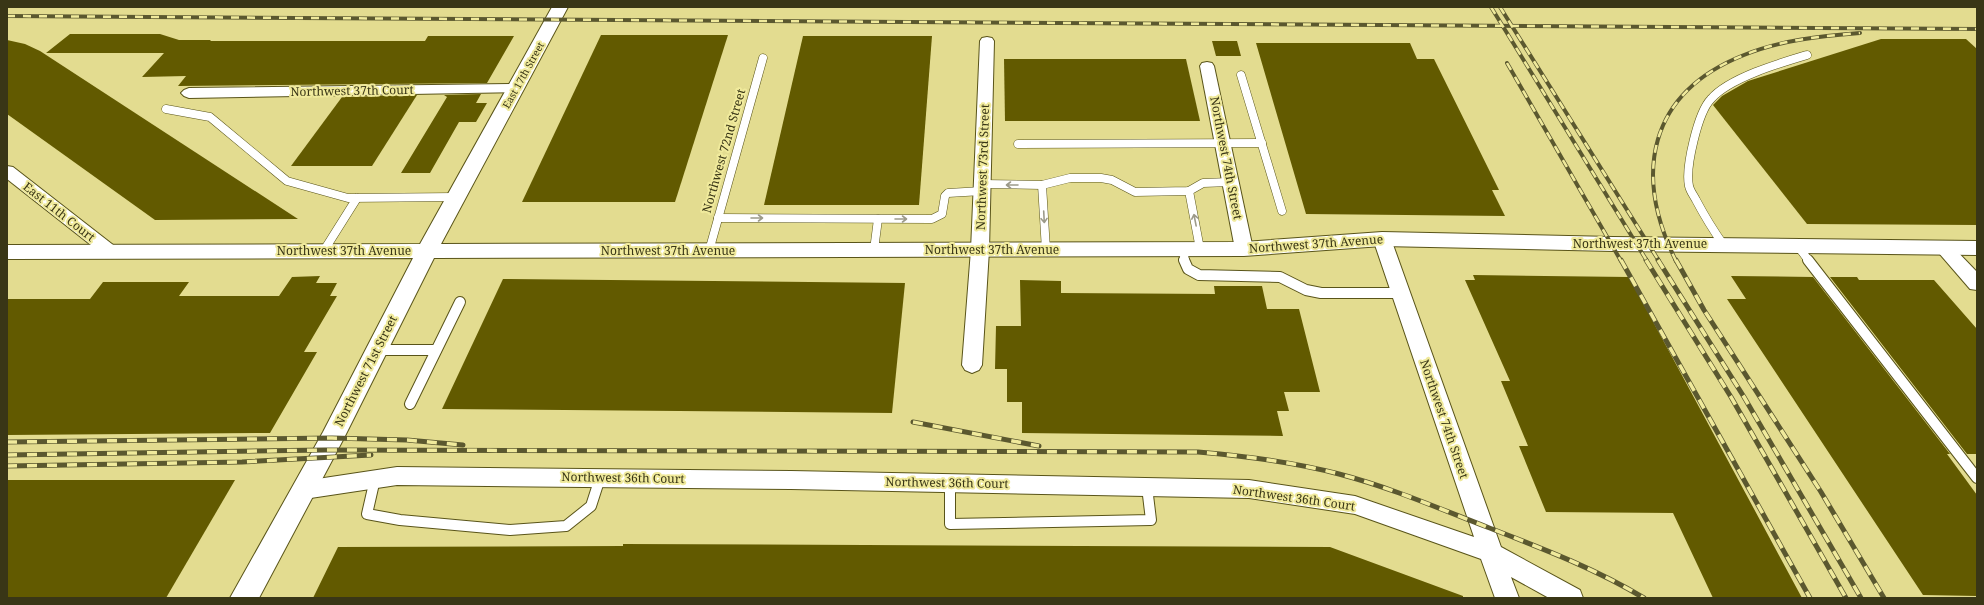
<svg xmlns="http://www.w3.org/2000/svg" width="1984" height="605" viewBox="0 0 1984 605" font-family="'Noto Serif',serif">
<rect width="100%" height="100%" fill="#e3dc90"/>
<!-- building -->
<g fill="#625a00">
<polygon points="70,34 160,34 179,40 211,40 210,41 425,41 428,36 514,36 487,83 178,86 186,76 142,77 164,53 46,53"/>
<polygon points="601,35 728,35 675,202 522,202"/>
<polygon points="803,36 932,36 919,205 764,205"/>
<polygon points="1881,39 1966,39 1977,49 1977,225 1807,224 1713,105 1722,96 1748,81"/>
<polygon points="7,40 25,44 40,51 298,219 155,220 7,114"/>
<polygon points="1212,41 1237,41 1241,56 1216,56"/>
<polygon points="1256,43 1410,43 1417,59 1434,59 1499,190 1492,190 1505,216 1306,214"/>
<polygon points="1004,59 1186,59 1200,121 1005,121"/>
<polygon points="481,94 476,103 487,103 476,122 459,122 430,173 401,173 447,97 444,95"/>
<polygon points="417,95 372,166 291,166 342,97"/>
<polygon points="1473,275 1629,277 1802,598 1713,598 1673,513 1546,512 1519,446 1528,446 1501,381 1510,381 1465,280 1475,280"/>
<polygon points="320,276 316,283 337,283 330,296 337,296 304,352 317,352 270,433 7,435 7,299 90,299 103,282 189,282 179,296 279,296 292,277"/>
<polygon points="1731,276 1813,277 1950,454 1947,454 1977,495 1977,596 1923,595 1727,299 1746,299"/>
<polygon points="1830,277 1857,277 1859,280 1934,280 1977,329 1977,454 1967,454"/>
<polygon points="503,279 905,283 892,413 442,409"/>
<polygon points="1020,280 1061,281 1061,293 1215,294 1214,286 1262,286 1267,309 1299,309 1320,392 1284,392 1289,411 1277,411 1283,436 1022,433 1022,402 1007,402 1007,369 995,369 996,326 1021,326"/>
<polygon points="7,480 235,480 166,598 7,598"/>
<polygon points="623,544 1330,547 1463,596 1463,598 313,598 338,547 623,546"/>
</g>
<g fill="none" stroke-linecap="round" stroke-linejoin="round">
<defs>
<g id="service-far1">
<polyline points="1241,75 1282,211"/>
<polyline points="166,109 210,117 287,181 348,198 456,197"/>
<polyline points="1018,144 1262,143"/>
<polyline points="982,184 1042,185 1070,178 1101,178 1112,180 1135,192 1189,191 1203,183 1230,182"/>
<polyline points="1042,185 1046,250"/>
<polyline points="1189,191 1200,249"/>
<polyline points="718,218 932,219 942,214 945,196 948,193 982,191"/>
<path d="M 1723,244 C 1713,230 1704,215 1696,200 C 1694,196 1690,191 1689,186 C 1685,168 1698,112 1711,99 C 1729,78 1780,63 1807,55"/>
<polyline points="1797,245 1809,261"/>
<polyline points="874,250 878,219"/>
<polyline points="1183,250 1185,261"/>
<polyline points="709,251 763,58"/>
<polyline points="323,252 357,198"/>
</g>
<g id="service">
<polyline points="1184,260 1188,269 1199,275 1280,277 1306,290 1321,293 1400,293"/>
<polyline points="1808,260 1977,478"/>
<polyline points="378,350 436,350"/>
<polyline points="410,404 460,302"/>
<polyline points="375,479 367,514 400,520 510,530 566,526 591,506 600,478"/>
<polyline points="950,483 950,524 1151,520 1147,487"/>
</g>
<g id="minor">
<polygon points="987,37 992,38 994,41 989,250 982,365 979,370 972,373 965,370 962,365 971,250 980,41 982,38"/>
<polygon points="1207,62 1212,63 1214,66 1253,249 1250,253 1244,255 1238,253 1235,249 1200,66 1202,63"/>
<polygon points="515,84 520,86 523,89 520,92 189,98 184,96 181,93 184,90 189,88"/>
<polygon points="7,166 13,167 117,248 120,252 117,256 111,258 105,256 7,179"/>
<polygon points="1382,233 1388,235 1391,239 1501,547 1580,590 1583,598 1549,598 1511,577 1519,598 1495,598 1481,559 1355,514 1249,498 791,489 397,485 304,499 296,497 293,490 296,483 304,481 397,467 791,471 1249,480 1355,496 1474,537 1373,239 1376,235"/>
<polygon points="1944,242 1950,244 1977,272 1977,290 1970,289 1938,252 1935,248 1938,244"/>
</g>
<polygon id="tertiary" points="552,7 568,7 441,244 1244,242 1382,232 1613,237 1977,241 1977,255 1613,251 1382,246 1244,256 434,258 344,438 259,598 230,598 323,432 413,258 7,259 7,245 420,244"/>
</defs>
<!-- service-far1 casing -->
<use href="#service-far1" stroke="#595419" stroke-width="9"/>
<!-- service casing -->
<use href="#service" stroke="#595419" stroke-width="12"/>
<!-- minor casing -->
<use href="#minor" stroke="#595419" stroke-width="2"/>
<!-- tertiary casing -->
<use href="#tertiary" stroke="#595419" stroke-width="2"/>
<!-- service-far1 -->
<use href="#service-far1" stroke="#fff" stroke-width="8"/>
<!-- service -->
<use href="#service" stroke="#fff" stroke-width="10"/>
<!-- minor -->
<use href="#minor" fill="#fff" fill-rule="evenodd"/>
<!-- tertiary -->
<use href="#tertiary" fill="#fff" fill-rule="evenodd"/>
<defs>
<g id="rail-far1">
<polyline points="1491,7 1647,261"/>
<polyline points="1500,7 1659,261"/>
<polyline points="7,16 1977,29"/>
<polyline points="1507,63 1621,261"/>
<path d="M 1676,261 C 1633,174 1648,93 1744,55 C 1781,40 1821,36 1860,33"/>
</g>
<g id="rail">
<polyline points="1621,260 1810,598"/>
<polyline points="1646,260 1731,397 1846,598"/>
<polyline points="1658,260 1744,397 1861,598"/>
<polyline points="1676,260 1704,310 1821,492 1884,598"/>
<polyline points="913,422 1039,446"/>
<polyline points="7,442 332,438 407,440 463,445"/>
<path d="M 7,455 L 325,450 L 1198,452 C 1245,456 1293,462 1339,474 C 1389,487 1438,508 1487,527 C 1541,548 1594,568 1644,598"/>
<polyline points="7,466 242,462 371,455"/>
</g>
</defs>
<!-- rail-far1 casing -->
<use href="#rail-far1" stroke="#5b582f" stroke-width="4"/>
<!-- rail casing -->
<use href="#rail" stroke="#5b582f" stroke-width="5"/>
<!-- rail-far1 -->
<use href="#rail-far1" stroke="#f0ea9c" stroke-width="2.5" stroke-dasharray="8" stroke-linecap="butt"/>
<!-- rail -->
<use href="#rail" stroke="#f0ea9c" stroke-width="3.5" stroke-dasharray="10" stroke-linecap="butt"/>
</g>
<!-- one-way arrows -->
<defs><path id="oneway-shaft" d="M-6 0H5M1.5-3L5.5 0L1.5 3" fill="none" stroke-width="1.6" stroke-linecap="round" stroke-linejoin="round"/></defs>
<g stroke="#9c9a8a">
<use href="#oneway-shaft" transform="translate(1012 185) rotate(-180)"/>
<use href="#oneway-shaft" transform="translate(1044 217) rotate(87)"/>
<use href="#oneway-shaft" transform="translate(757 218)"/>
<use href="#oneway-shaft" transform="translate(901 219)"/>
<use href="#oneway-shaft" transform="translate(1195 220) rotate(-101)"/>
</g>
<g text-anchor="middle" stroke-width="4" stroke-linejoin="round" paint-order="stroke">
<!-- far-street labels -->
<g font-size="10" fill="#393616" stroke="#f0ea9c">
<text transform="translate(523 75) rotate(-61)" y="4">East 17th Street</text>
</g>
<!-- street labels -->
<g font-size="12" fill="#393616" stroke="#f0ea9c">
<text transform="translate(352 91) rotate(-1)" y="4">Northwest 37th Court</text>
<text transform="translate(724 151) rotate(-74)" y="4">Northwest 72nd Street</text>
<text transform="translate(1226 158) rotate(79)" y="4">Northwest 74th Street</text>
<text transform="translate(983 167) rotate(-88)" y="4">Northwest 73rd Street</text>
<text transform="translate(59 212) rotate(38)" y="4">East 11th Court</text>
<text transform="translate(1316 244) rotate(-4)" y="4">Northwest 37th Avenue</text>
<text x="1640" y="248">Northwest 37th Avenue</text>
<text x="992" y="254">Northwest 37th Avenue</text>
<text x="344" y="255">Northwest 37th Avenue</text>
<text x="668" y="255">Northwest 37th Avenue</text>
<text transform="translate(366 371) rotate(-63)" y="4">Northwest 71st Street</text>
<text transform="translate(1444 419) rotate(71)" y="4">Northwest 74th Street</text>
<text transform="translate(623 478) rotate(1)" y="4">Northwest 36th Court</text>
<text transform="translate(947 483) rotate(1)" y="4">Northwest 36th Court</text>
<text transform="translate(1294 498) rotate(8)" y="4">Northwest 36th Court</text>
</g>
</g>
<!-- border -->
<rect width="1984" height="605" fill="none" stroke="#393616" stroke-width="16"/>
</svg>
